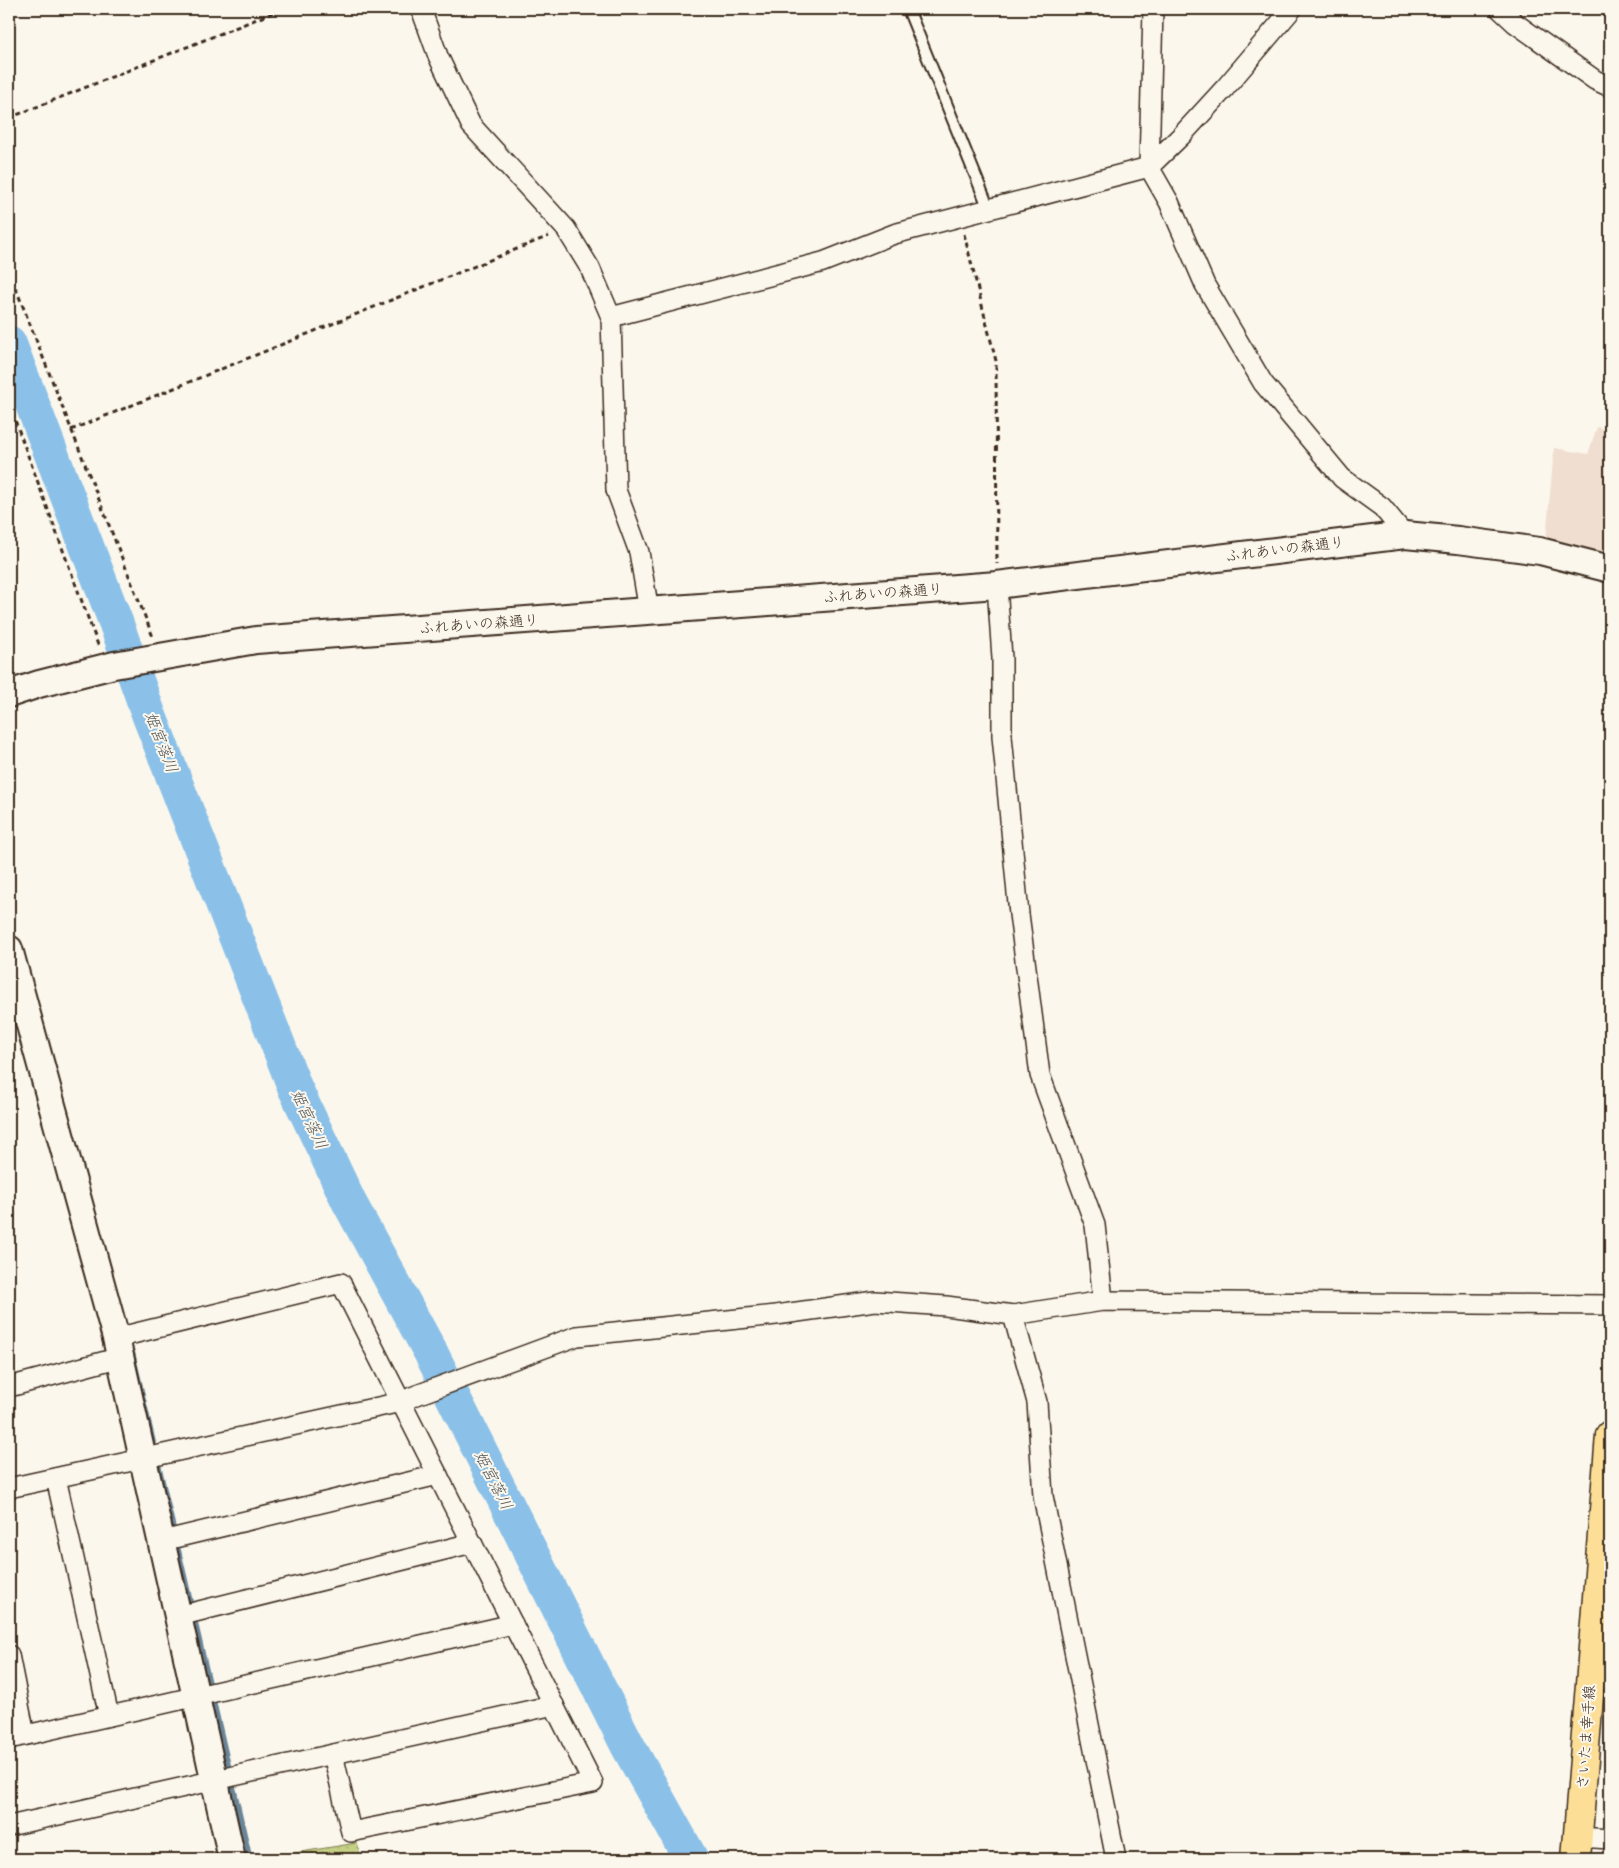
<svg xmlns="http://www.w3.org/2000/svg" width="1619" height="1868" viewBox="0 0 1619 1868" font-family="'Architects Daughter','Klee One',sans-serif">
<defs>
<pattern id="park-dots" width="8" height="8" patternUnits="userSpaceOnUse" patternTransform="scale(1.25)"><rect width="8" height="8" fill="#c4d084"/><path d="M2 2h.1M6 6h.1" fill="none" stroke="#a9b372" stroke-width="1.8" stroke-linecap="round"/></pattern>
</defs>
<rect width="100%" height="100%" fill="#fbf7ec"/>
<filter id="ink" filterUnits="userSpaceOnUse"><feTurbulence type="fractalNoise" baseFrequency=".02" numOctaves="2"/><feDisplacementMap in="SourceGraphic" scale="10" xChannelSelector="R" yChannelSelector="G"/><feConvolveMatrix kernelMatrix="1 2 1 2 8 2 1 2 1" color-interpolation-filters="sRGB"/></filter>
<g filter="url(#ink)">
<!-- built -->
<polygon fill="#f0ded0" points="1597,427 1610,431 1610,555 1546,540 1554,448 1588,454"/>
<!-- park -->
<polygon fill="url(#park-dots)" stroke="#807d51" points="357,1843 361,1859 257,1859"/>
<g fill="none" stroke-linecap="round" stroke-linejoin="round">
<!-- stream -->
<polyline stroke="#6b8598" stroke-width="5.5" points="132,1351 250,1859"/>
<!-- river -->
<polyline stroke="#8bc1e9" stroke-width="35" points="9,343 116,623 149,715 295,1088 349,1202 431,1353 628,1746 691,1859"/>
<defs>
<polyline id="lane" points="908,9 989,209"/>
<g id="street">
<polyline points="421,9 438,56 471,125 566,229 590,268 611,317 616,490 639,552 649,611"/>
<polyline points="1153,9 1149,167 1169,202 1205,285 1263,383 1342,478 1382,507 1405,535"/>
<polyline points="1500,9 1515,23 1595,80 1610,87"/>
<polyline points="611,317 823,262 894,234 1149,167 1181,136 1225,88 1292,9"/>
<polyline points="997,585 1002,658 1002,736 1019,914 1040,1075 1095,1225 1103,1301"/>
<polyline points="1013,1315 1037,1402 1043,1496 1116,1859"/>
<polyline points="116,1338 341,1283 593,1783 351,1832 333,1754"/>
<polyline points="9,1387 121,1357"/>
<polyline points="56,1478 109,1716"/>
<polyline points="9,1488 401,1402 414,1396 577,1336 776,1315 875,1301 946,1306 1013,1315 1103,1301 1610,1305"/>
<polyline points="162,1541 438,1475"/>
<polyline points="179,1616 472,1543"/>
<polyline points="9,1655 25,1735"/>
<polyline points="9,1739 513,1624"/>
<polyline points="9,1826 554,1705"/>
<polyline points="1578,1837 1610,1839"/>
</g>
<g id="secondary">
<polyline points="9,694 39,684 114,665 256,640 997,585 1405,535 1458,540 1540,551 1610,569"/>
<polyline points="9,949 116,1338 232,1859"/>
</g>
<polyline id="primary" points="1576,1859 1610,1435"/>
</defs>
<!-- lane casing -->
<use href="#lane" stroke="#3b2a1e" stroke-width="14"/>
<!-- street casing -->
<use href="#street" stroke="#3b2a1e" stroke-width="22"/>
<!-- secondary casing -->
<use href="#secondary" stroke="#3b2a1e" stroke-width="30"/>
<!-- primary casing -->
<use href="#primary" stroke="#3b2a1e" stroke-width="31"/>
<!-- path -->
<g stroke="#3b2a1e" stroke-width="3" stroke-dasharray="5 4" stroke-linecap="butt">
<polyline points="9,118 282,9"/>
<polyline points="964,234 996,361 997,564"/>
<polyline points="9,271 153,637"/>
<polyline points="9,404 98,645"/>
<polyline points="71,430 549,236"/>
</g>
<!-- lane -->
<use href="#lane" stroke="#fbf7ec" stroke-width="10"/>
<!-- street -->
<use href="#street" stroke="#fbf7ec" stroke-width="19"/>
<!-- secondary -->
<use href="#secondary" stroke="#fbf7ec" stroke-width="26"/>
<!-- primary -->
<use href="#primary" stroke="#fcde96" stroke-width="28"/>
</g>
</g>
<g text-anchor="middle" stroke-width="4" stroke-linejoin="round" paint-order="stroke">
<!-- street labels -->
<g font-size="15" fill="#3b2a1e" stroke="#fbf7ec">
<text transform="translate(1285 549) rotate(-7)" y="5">ふれあいの森通り</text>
<text transform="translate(883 593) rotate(-4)" y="5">ふれあいの森通り</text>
<text transform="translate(479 624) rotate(-4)" y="5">ふれあいの森通り</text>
<text transform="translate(1586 1737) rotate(-86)" y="5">さいたま幸手線</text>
</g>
<!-- water labels -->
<g font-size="16" font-style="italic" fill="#53575b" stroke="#fbf7ec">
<text transform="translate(162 742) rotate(69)" y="6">姫宮落川</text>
<text transform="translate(310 1119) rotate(65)" y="6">姫宮落川</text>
<text transform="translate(494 1480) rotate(63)" y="6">姫宮落川</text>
</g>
</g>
<!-- margin -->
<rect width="1619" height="1868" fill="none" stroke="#fbf7ec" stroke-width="30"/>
<rect x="15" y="15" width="1589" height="1838" fill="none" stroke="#3b2a1e" stroke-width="2" filter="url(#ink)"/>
</svg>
